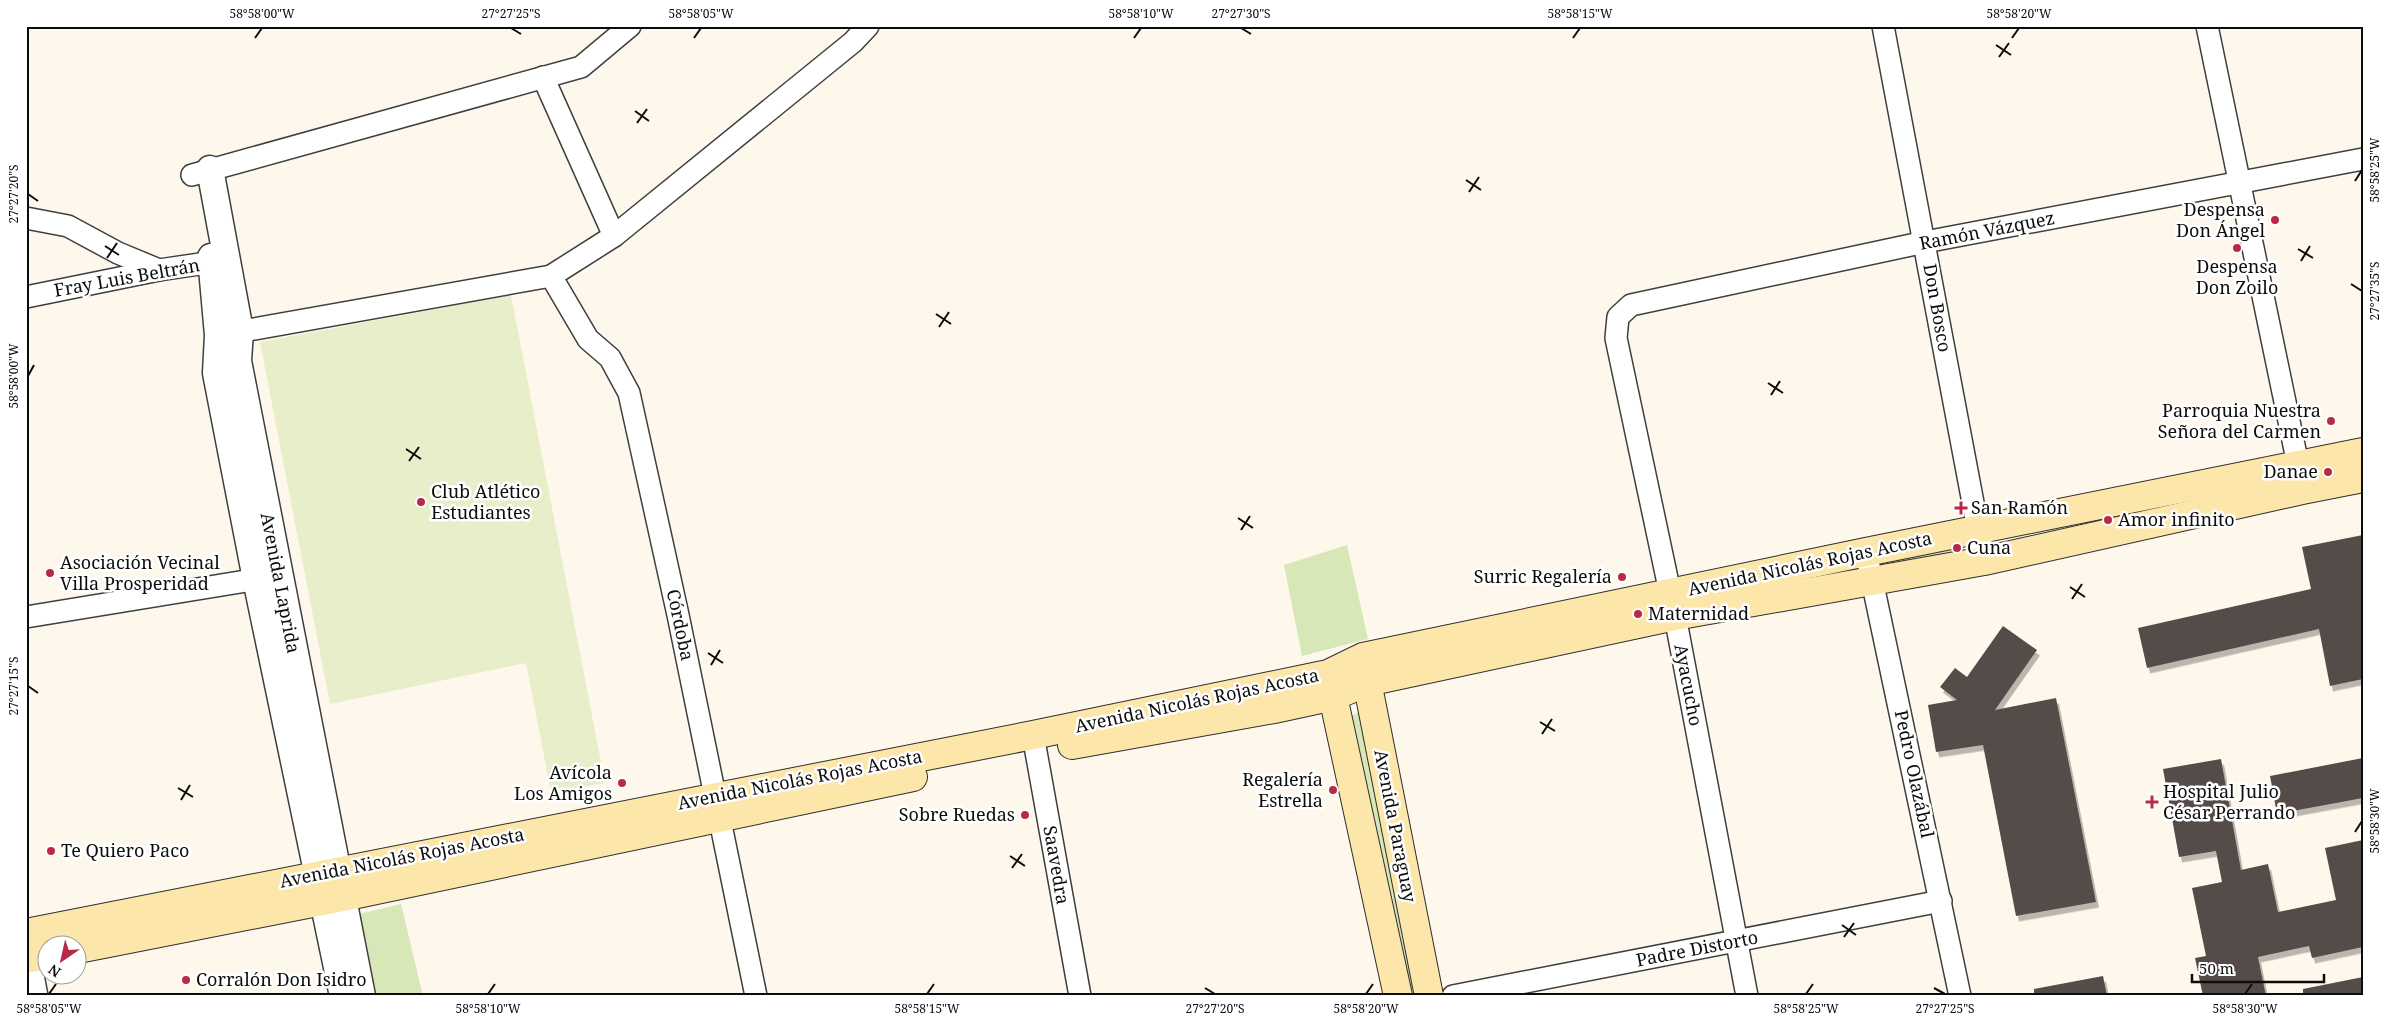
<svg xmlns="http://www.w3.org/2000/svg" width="2389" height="1022" viewBox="0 0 2389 1022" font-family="'Noto Serif',serif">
<defs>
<filter id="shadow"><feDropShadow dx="3" dy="5.5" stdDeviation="0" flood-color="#0004"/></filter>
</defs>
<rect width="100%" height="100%" fill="#fef8ec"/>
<!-- green -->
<g fill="#d7e7b7">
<polygon points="1960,543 1962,554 1884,569 1882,557"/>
<polygon points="1347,545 1368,639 1302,656 1284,565"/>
<polygon points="1359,712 1418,989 1403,992 1351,716"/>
<polygon points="401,904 423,996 370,996 350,916"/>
</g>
<!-- pitch -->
<polygon fill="#e7eec9" points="511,295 605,783 551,792 526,663 330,704 260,342"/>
<!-- building -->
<g fill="#544b49" filter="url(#shadow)">
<polygon points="2363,535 2363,679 2330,686 2319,629 2147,668 2138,628 2311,589 2302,547"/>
<polygon points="2003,626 2037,650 1995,710 2056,698 2096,902 2016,916 1983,745 1936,752 1928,705 1957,700 1940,687 1955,668 1967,677"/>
<polygon points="2363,758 2363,798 2277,814 2270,776"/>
<polygon points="2221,759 2241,870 2268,864 2278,912 2336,900 2325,848 2363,840 2363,947 2312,958 2309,946 2258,957 2266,996 2203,996 2195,958 2206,956 2192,888 2222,882 2216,851 2179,857 2163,769"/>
<polygon points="2103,976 2107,996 2034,996 2034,989"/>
<polygon points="2363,977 2363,996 2303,996 2303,989"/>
</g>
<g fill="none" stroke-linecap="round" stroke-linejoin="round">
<defs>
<g id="minor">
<polyline points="1883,26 1984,561"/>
<polyline points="2207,26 2301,479"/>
<polyline points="543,77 614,236"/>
<polyline points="192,175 581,67 630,26"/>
<polyline points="26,218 68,226 118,253 159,270"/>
<polyline points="551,276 588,339 610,358 629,393 678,615 756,996"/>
<polyline points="26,297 159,270 227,260"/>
<polyline points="226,334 551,276 614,236 853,42 868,26"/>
<polyline points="1866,552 1960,996"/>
<polyline points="26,617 270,577"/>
<polyline points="1033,735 1080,996"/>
<polyline points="27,944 37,996"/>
<polyline points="1453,996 1941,901"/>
<polyline points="1747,996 1675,616 1616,338 1618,317 1631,305 1925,242 2363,159"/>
</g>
<g id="tertiary">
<polyline points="210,169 240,331 238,361 362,996"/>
<polyline points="211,257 218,335 216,373 256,579 343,996"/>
</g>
<g id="secondary">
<polyline points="1364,666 1429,996"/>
<polyline points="1329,678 1398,996"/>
<polyline points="1072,745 1274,709 1334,696 1367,682 1675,616 1984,561 2302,490 2363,478"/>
<polyline points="26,933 1033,735 1328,674 1363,657 1866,552 2363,452"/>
<polyline points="78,949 343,897 913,777"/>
<polyline points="26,959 48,955"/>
</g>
</defs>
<!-- minor casing -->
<use href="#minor" stroke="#3f3f3f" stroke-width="24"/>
<!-- tertiary casing -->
<use href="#tertiary" stroke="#3f3f3f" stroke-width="29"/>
<!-- secondary casing -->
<use href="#secondary" stroke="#2e2e2e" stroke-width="30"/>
<!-- minor -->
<use href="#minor" stroke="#fff" stroke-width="21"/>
<!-- tertiary -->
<use href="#tertiary" stroke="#fff" stroke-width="26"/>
<!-- secondary -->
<use href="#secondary" stroke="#fce6a9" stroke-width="28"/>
</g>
<!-- ticks -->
<path fill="none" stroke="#0c0c0c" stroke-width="2" d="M 511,28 L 521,34M 1241,28 L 1251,34M 255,38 L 262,28M 694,38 L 701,28M 1134,38 L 1141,28M 1573,38 L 1580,28M 2012,38 L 2019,28M 1996,45 L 2011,55M 1999,57 L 2009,43M 635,111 L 649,121M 637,123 L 647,109M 1466,180 L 1481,190M 2355,181 L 2362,170M 1469,192 L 1479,177M 28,194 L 38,201M 105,246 L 119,255M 2298,249 L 2313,258M 107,258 L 117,243M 2301,261 L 2310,246M 2351,284 L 2362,291M 936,314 L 951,324M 939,327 L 949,312M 28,376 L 34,365M 1768,383 L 1783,393M 1771,395 L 1780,381M 406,449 L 421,459M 409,461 L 419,447M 1238,518 L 1253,528M 1241,530 L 1250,516M 2070,587 L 2085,597M 2072,599 L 2082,584M 708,653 L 723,663M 711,665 L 720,650M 28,686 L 38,693M 1540,722 L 1555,731M 1542,734 L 1552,719M 178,788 L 193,797M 181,800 L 190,785M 2355,832 L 2362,821M 1010,856 L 1025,866M 1012,868 L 1022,854M 1842,925 L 1856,935M 1844,937 L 1854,923M 1205,988 L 1215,994M 1934,988 L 1945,994M 49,994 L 56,984M 488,994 L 495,984M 927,994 L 934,984M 1366,994 L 1373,984M 1806,994 L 1813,984M 2245,994 L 2252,984"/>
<!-- markers -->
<g fill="#b62a46" stroke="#fff" stroke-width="2">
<circle cx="2275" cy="220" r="5"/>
<circle cx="2237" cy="248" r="5"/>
<circle cx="2331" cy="421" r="5"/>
<circle cx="2328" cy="472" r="5"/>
<circle cx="421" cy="502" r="5"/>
<path d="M1958.5 500.5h5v5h5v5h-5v5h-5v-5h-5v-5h5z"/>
<circle cx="2108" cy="520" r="5"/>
<circle cx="1957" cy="548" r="5"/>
<circle cx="50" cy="573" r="5"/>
<circle cx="1622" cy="577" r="5"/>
<circle cx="1638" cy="614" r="5"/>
<circle cx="622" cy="783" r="5"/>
<circle cx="1333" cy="790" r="5"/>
<path d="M2149.5 794.5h5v5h5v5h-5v5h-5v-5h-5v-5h5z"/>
<circle cx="1025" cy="815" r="5"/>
<circle cx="51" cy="851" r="5"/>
<circle cx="186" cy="980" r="5"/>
</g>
<g text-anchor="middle" stroke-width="5" stroke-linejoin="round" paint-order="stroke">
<!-- poi labels -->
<g font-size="18" fill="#0c0c0c" stroke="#fff" text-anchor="start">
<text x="2265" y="216" text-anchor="end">Despensa<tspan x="2265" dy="21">Don Ángel</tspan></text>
<text x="2237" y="273" text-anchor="middle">Despensa<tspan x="2237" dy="21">Don Zoilo</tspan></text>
<text x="2321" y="417" text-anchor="end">Parroquia Nuestra<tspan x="2321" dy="21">Señora del Carmen</tspan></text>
<text x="2318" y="478" text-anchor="end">Danae</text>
<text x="431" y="498">Club Atlético<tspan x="431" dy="21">Estudiantes</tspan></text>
<text x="1971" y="514">San Ramón</text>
<text x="2118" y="526">Amor infinito</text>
<text x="1967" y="554">Cuna</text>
<text x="60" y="569">Asociación Vecinal<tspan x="60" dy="21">Villa Prosperidad</tspan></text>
<text x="1612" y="583" text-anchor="end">Surric Regalería</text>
<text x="1648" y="620">Maternidad</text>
<text x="612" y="779" text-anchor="end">Avícola<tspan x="612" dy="21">Los Amigos</tspan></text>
<text x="1323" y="786" text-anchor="end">Regalería<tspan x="1323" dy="21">Estrella</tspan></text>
<text x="2163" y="798">Hospital Julio<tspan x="2163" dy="21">César Perrando</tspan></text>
<text x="1015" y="821" text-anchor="end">Sobre Ruedas</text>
<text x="61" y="857">Te Quiero Paco</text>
<text x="196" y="986">Corralón Don Isidro</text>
</g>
<!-- street labels -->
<g font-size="18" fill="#0c0c0c" stroke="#fff">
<text transform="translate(1987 231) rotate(-11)" y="6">Ramón Vázquez</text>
<text transform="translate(127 278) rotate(-10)" y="6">Fray Luis Beltrán</text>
<text transform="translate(1937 308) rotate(80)" y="6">Don Bosco</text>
<text transform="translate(1810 564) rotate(-12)" y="6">Avenida Nicolás Rojas Acosta</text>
<text transform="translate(280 583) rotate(79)" y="6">Avenida Laprida</text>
<text transform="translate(680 625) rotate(78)" y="6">Córdoba</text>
<text transform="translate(1688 685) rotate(79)" y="6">Ayacucho</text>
<text transform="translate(1197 701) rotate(-12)" y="6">Avenida Nicolás Rojas Acosta</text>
<text transform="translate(1914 774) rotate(78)" y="6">Pedro Olazábal</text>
<text transform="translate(800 780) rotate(-11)" y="6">Avenida Nicolás Rojas Acosta</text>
<text transform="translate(1395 826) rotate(79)" y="6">Avenida Paraguay</text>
<text transform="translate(402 858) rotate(-11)" y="6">Avenida Nicolás Rojas Acosta</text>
<text transform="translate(1056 865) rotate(80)" y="6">Saavedra</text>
<text transform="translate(1697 949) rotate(-11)" y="6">Padre Distorto</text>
</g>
</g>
<!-- border -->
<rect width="2389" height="1022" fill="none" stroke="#ffffff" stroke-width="55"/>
<!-- north arrow -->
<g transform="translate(62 960) rotate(214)"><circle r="24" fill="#ffffff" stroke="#9e9e9e"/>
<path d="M0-4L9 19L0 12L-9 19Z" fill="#b62a46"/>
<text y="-8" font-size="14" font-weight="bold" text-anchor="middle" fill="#0c0c0c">N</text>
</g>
<!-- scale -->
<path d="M2192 974v8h132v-8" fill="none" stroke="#0c0c0c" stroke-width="2.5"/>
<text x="2199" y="974" font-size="15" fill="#0c0c0c" stroke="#ffffff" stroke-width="4" paint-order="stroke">50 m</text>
<rect x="28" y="28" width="2334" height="966" fill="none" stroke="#0c0c0c" stroke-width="2"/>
<g font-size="12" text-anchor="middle" fill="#0c0c0c">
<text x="262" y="18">58°58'00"W</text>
<text x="511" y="18">27°27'25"S</text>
<text x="701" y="18">58°58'05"W</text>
<text x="1141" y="18">58°58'10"W</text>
<text x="1241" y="18">27°27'30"S</text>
<text x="1580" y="18">58°58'15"W</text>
<text x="2019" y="18">58°58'20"W</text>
<text transform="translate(2375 170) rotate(-90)" y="4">58°58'25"W</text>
<text transform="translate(14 194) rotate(-90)" y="4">27°27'20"S</text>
<text transform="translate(2375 291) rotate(-90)" y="4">27°27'35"S</text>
<text transform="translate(14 376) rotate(-90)" y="4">58°58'00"W</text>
<text transform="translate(14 686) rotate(-90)" y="4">27°27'15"S</text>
<text transform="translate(2375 821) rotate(-90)" y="4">58°58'30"W</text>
<text x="49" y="1013">58°58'05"W</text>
<text x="488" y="1013">58°58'10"W</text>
<text x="927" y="1013">58°58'15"W</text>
<text x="1215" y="1013">27°27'20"S</text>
<text x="1366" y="1013">58°58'20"W</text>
<text x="1806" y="1013">58°58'25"W</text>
<text x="1945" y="1013">27°27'25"S</text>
<text x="2245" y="1013">58°58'30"W</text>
</g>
</svg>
